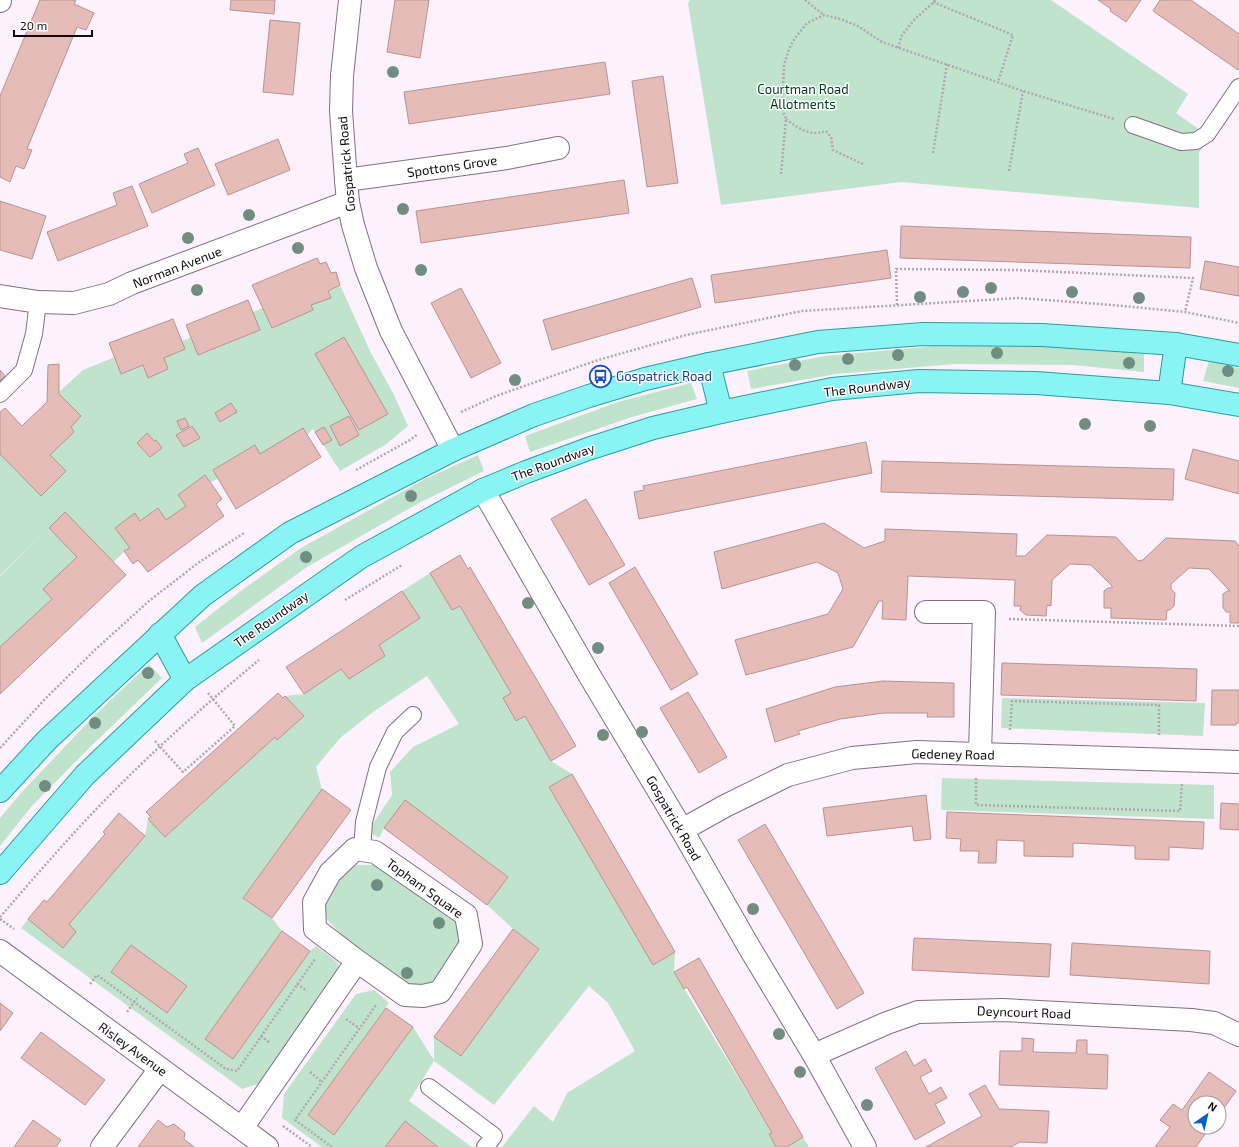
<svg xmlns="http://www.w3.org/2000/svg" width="1239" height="1147" viewBox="0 0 1239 1147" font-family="'Exo 2',sans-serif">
<rect width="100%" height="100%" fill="#fcf1fd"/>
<!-- green -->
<g fill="#c0e4cb" fill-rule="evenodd">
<polygon points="690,0 1051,0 1188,94 1176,113 1210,137 1199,153 1199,208 901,182 721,205 688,3"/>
<polygon points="340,285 371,353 393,393 408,426 385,445 340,471 313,429 307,435 211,482 202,516 135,553 124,552 0,669 0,576 46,531 0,575 0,429 22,426 83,370 115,357 182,341 270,305"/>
<polygon points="946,345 1071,346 1144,354 1144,372 1073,365 955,364 836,374 751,389 747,371 825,356"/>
<polygon points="1209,361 1239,368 1239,388 1203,381"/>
<polygon points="691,383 697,399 632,417 530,452 525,436 618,402"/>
<polygon points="478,455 484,471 419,503 307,567 202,643 195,627 242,590 301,548 425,479"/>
<path d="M 430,573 L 452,610 L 460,606 L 511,693 L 503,698 L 516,721 L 525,716 L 551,761 L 572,774 L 549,787 L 653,965 L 675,952 L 674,972 L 772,1133 L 769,1135 L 776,1147 L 502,1147 L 534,1106 L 553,1122 L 567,1093 L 635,1051 L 608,1003 L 589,986 L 494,1105 L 434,1061 L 409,1101 L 472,1147 L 438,1147 L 405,1121 L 385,1147 L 322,1147 L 282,1118 L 284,1094 L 356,994 L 374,990 L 389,1003 L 308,1115 L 334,1134 L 413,1027 L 434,1060 L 434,1037 L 461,1056 L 539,949 L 513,929 L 487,905 L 508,877 L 405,801 L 384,828 L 379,838 L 368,831 L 392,795 L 390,772 L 413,747 L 459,724 L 427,676 L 373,712 L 340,738 L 316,767 L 322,789 L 243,898 L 272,918 L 282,931 L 205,1039 L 234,1058 L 310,951 L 316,946 L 337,962 L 341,973 L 261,1083 L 242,1089 L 21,928 L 28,919 L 69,924 L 145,836 L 148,819 L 165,837 L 275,737 L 304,716 L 285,696 L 304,694 L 341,669 L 349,679 L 385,656 L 379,645 L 419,618 L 402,591 ZM 131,945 L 187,986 L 111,972 Z"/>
<polygon points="149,664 162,678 88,749 31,807 0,846 0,818 20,794 94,716"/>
<polygon points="1002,698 1205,703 1203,736 1001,728"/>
<polygon points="942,778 1214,785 1214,819 941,810"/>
<polygon points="356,865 377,865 450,914 461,928 460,950 435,981 421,988 390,975 354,949 326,918 326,896 343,870"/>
<polygon points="803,1137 809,1147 787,1147"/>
</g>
<!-- building -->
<g fill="#e5bcb8" stroke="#b9928e">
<polygon points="40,0 76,0 74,4 94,13 86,30 77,27 27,149 32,150 24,169 16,166 10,182 0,177 0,96"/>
<polygon points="231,0 275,0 274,14 230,10"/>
<polygon points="395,0 429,0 420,58 387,52"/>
<polygon points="1098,0 1141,0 1126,22 1110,11 1111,9"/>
<polygon points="1160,0 1191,0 1239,34 1239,68 1238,70 1153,11"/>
<polygon points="270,20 300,23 293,95 263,92"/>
<polygon points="605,62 610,94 409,124 404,92"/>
<polygon points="663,76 678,183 647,187 632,81"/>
<polygon points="278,139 290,170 228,195 215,164"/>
<polygon points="198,148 215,185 152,213 139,184 188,163 184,154"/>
<polygon points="624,180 629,213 421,243 416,211"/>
<polygon points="132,186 148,226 58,261 47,232 117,205 113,193"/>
<polygon points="0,201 46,216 32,259 0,250"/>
<polygon points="901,226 1191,237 1190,268 900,258"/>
<polygon points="887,250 891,278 715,303 711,275"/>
<polygon points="317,258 320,264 326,262 331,273 336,272 340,285 328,291 331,298 311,305 313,310 272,328 252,285"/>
<polygon points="1205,261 1239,267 1239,296 1200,289"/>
<polygon points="692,278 701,307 552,350 543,320"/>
<polygon points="461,288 501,363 471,378 431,303"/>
<polygon points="248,300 260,330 198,355 186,325"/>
<polygon points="173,319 185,349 164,358 168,369 148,378 143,365 121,374 109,343"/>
<polygon points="344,337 388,414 359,430 315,354"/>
<polygon points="59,364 59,394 81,416 71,427 74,432 50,455 66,471 41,496 0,454 0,412 5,408 22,426 47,402 48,365"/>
<polygon points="0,370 5,376 0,381"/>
<polygon points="231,403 237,412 220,422 215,413"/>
<polygon points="349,416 359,435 340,446 330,426"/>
<polygon points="185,418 189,426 181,430 177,421"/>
<polygon points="192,426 200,438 184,447 176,435"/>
<polygon points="324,427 332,440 323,445 315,432"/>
<polygon points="303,428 321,457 236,509 213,470 255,445 260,454"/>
<polygon points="147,433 154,441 156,440 162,448 150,457 137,443"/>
<polygon points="866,442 872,473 639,519 634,492 644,490 643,486"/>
<polygon points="1193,449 1239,461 1239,494 1185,479"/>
<polygon points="882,461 1174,469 1173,500 881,492"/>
<polygon points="205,475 222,499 216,504 224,516 148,572 138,560 133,564 124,551 130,548 115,528 135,513 140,521 158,508 166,520 186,506 178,495"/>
<polygon points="586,499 625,565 589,585 551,519"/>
<polygon points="65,512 126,575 0,694 0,647 52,599 43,589 77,557 49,528"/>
<polygon points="824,523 864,548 885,541 885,529 1017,534 1016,556 1025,556 1047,535 1116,537 1138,561 1143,560 1166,538 1235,541 1239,546 1239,623 1230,623 1230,612 1226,612 1223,608 1223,594 1227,591 1230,591 1209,569 1189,568 1171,584 1171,589 1175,593 1174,606 1170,610 1167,610 1166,620 1111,618 1111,608 1104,608 1104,591 1108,588 1112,588 1112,586 1091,565 1070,564 1052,580 1051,606 1047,605 1046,616 1026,615 1020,610 1021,606 1014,606 1015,580 908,576 906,620 882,619 883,601 879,601 853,647 746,675 735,640 828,614 843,589 838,573 817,562 722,589 714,552"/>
<polygon points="460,555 468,569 470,567 576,746 551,761 525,716 516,721 503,698 511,693 460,606 452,610 430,573"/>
<polygon points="635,567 698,674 671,690 609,583"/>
<polygon points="402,591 420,618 379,645 385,656 349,679 341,669 304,694 286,667"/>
<polygon points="1002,663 1197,669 1196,701 1001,695"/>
<polygon points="883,681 954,683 954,717 927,717 928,713 884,713 840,719 798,731 800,734 775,742 766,709 835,687"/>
<polygon points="1212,690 1239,690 1239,723 1236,723 1236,725 1211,725"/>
<polygon points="688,692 727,757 699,773 660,708"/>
<polygon points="278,693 283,698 285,696 304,716 277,740 275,737 165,837 148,819 151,817 146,812"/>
<polygon points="572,774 675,952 653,965 549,787"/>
<polygon points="322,789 351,810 272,918 243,898"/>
<polygon points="926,795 931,839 914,841 912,826 827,836 823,808"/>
<polygon points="405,800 508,877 487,905 384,828"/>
<polygon points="1221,803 1239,804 1239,830 1220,829"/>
<polygon points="947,812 1204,822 1203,849 1169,847 1169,860 1135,859 1135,846 1073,843 1073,857 1024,856 1024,841 997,840 996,863 978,863 979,851 960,851 961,839 946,838"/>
<polygon points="119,813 145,836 69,924 76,932 63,948 28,919 44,900 47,902 105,834 103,832"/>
<polygon points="765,824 864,993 837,1009 738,840"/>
<polygon points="513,929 539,949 461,1056 434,1037"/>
<polygon points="282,931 310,951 233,1059 205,1039"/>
<polygon points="914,938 1051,944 1049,977 912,970"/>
<polygon points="1072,943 1210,951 1209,984 1070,975"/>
<polygon points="131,945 187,986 167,1013 111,972"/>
<polygon points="699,958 803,1137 787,1147 776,1147 769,1134 772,1133 687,987 684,989 674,972"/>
<polygon points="0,1003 13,1013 0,1031"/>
<polygon points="386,1008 413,1027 334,1135 308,1115"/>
<polygon points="41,1032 105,1080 85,1105 21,1058"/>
<polygon points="1022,1038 1034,1039 1033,1052 1076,1053 1077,1040 1087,1040 1087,1054 1108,1055 1107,1089 999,1085 1000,1051 1022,1051"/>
<polygon points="906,1051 914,1066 925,1059 932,1071 920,1077 929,1094 941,1087 947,1098 935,1104 945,1123 915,1140 875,1068"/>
<polygon points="1209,1072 1236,1091 1219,1115 1219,1103 1195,1103 1195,1127 1210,1127 1196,1147 1155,1147 1170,1127 1160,1120 1173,1104 1182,1110"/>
<polygon points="985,1085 999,1109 1049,1111 1047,1143 1020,1142 1011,1147 926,1147 982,1116 969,1094"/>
<polygon points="33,1120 61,1140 56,1147 14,1147"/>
<polygon points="158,1120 167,1127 174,1124 185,1133 184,1139 194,1147 138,1147"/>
<polygon points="405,1121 438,1147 385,1147"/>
</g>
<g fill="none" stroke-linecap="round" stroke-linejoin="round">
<defs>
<g id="service">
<polyline points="1133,125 1181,142 1196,141 1207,134 1239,87"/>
<polyline points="0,394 24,370 34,334 38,302"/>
<polyline points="362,850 364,822 378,767 395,732 413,715"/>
<polyline points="429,1087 494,1136 485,1147"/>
</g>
<g id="minor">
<polyline points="350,0 342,76 341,111 346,180 348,202 353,225 366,268 391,331 453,450"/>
<polyline points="0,1 0,0"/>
<polyline points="346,180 507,158 558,148"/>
<polyline points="0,296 38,302 74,303 109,294 132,283 348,202"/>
<polyline points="483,490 588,673 682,830 749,947 814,1055 865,1147"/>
<polyline points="926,612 984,612 980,754"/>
<polyline points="682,830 725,806 788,775 852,758 917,752 1239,762"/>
<polyline points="0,951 267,1147"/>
<polyline points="814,1055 887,1023 918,1012 1003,1010 1191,1020 1214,1023 1239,1035"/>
<polyline points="242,1128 357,961 405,995 423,996 440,992 471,944 466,915 375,852 355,849 330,873 314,902 315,929 357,961"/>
<polyline points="102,1147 160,1069"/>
</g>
<g id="primary">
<polyline points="709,364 721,412"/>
<polyline points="1169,393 1176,344"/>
<polyline points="160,634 185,680"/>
<polyline points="0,791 47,740 202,596 290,533 453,450 534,415 589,396 645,379 709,364 818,342 923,334 1042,335 1176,344 1239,355"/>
<polyline points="0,873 85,775 185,680 361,557 483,490 526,472 588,449 653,428 721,412 832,389 919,381 1036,383 1169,393 1239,405"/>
</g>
</defs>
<!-- service casing -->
<use href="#service" stroke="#836d87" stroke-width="18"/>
<!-- minor casing -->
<use href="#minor" stroke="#836d87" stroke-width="24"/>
<!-- primary casing -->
<use href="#primary" stroke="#2c9d9f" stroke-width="24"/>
<!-- path -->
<g stroke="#b0a6b1" stroke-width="2.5" stroke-dasharray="2 2" stroke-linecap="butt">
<polyline points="805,0 824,15"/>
<polyline points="933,2 1013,35 998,82"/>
<polyline points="898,48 902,35 914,20 936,0"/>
<path d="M 786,119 C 798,128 810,137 826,131 L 831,137 L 833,150 L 865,165"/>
<polyline points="933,153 947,64"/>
<polyline points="1009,171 1023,91"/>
<polyline points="781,174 786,119 782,109 784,65 789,49 795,38 807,23 824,15 840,19 858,26 882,42 1023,91 1114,119"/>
<polyline points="897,305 896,269 1016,270 1193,278 1185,312"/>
<polyline points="461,412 496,396 595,361 686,335 802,311 1019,298 1112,305 1185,312 1239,323"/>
<polyline points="356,470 410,440 418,434"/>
<polyline points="345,600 402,565"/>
<polyline points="1009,619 1239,626"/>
<polyline points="1010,730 1012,701 1159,705 1159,735"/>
<polyline points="155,741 183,772 235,726 208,693"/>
<polyline points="0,748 45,699 96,649 149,601 198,563 244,533"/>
<polyline points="976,778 976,805 1180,811 1182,784"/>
<path d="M 0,917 C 40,871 80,824 123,782 C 166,739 212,699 259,660"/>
<polyline points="0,919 14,929"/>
<polyline points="90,984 97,975 226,1069 237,1071 315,959"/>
<polyline points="297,984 307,991"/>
<polyline points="127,1012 137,998"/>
<polyline points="346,1019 359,1028"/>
<polyline points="261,1036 270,1043"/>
<polyline points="310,1072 322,1082"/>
<polyline points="283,1126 312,1147"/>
<polyline points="332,1147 295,1120 376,1005"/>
</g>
<!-- service -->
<use href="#service" stroke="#fff" stroke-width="16"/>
<!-- minor -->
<use href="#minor" stroke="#fff" stroke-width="22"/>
<!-- primary -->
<use href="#primary" stroke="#89f4f3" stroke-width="22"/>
</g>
<!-- trees -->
<g fill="#718c81">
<circle cx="393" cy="72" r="6"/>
<circle cx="403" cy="209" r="6"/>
<circle cx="249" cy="215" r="6"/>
<circle cx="188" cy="238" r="6"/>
<circle cx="298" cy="248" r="6"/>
<circle cx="421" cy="270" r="6"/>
<circle cx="991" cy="288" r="6"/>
<circle cx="197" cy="290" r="6"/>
<circle cx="963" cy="292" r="6"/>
<circle cx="1072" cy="292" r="6"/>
<circle cx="920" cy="297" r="6"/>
<circle cx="1139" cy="298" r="6"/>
<circle cx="997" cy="353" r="6"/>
<circle cx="898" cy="355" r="6"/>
<circle cx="848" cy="359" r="6"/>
<circle cx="1129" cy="363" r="6"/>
<circle cx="795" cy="365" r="6"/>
<circle cx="1228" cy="371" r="6"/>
<circle cx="515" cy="380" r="6"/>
<circle cx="1085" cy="424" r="6"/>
<circle cx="1150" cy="426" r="6"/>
<circle cx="411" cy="496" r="6"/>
<circle cx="306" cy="557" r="6"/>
<circle cx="528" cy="603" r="6"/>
<circle cx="598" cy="648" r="6"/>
<circle cx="148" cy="673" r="6"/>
<circle cx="95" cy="723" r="6"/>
<circle cx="642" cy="732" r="6"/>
<circle cx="603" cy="735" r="6"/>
<circle cx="45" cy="786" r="6"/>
<circle cx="377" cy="885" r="6"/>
<circle cx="753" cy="909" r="6"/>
<circle cx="439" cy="923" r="6"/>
<circle cx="407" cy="973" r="6"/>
<circle cx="779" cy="1034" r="6"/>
<circle cx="800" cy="1072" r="6"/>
<circle cx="867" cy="1105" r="6"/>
</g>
<!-- icons -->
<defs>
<symbol id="bus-ring" viewBox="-11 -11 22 22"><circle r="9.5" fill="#fff" stroke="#1a4fb4" stroke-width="1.5"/><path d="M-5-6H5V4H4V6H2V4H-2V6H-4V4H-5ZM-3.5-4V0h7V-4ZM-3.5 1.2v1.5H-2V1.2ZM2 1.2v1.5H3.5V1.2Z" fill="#1a4fb4"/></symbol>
</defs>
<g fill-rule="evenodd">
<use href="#bus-ring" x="588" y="364" width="25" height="25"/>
</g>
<g text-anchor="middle" stroke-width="3" stroke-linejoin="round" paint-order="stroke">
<!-- park labels -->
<g font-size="13" fill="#003a1c" stroke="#fff">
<text x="803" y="94">Courtman Road<tspan x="803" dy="15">Allotments</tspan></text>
</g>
<!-- street labels -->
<g font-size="13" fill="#120a13" stroke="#fff">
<text transform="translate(346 164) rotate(-95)" y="5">Gospatrick Road</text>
<text transform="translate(452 166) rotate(-8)" y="5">Spottons Grove</text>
<text transform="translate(177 267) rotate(-21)" y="5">Norman Avenue</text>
<text transform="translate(867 387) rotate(-7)" y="5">The Roundway</text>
<text transform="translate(553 462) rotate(-20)" y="5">The Roundway</text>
<text transform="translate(271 619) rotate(-35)" y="5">The Roundway</text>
<text transform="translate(953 754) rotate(1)" y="5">Gedeney Road</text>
<text transform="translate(674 818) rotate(60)" y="5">Gospatrick Road</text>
<text transform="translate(425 888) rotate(36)" y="5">Topham Square</text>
<text transform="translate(1024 1012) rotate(2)" y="5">Deyncourt Road</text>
<text transform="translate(133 1049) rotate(36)" y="5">Risley Avenue</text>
</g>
<!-- transit labels -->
<g font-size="13" fill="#164399" stroke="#fff" text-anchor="start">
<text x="616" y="381">Gospatrick Road</text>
</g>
</g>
<!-- north arrow -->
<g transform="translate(1207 1115) rotate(34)"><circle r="19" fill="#ffffff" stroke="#a09da1"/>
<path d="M0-3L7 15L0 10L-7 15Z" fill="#0561ca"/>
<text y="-6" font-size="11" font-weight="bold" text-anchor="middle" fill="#120a13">N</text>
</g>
<!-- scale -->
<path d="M14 30v6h78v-6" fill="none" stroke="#120a13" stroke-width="2"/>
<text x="20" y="30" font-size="12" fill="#120a13" stroke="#ffffff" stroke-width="3" paint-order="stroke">20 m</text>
</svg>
